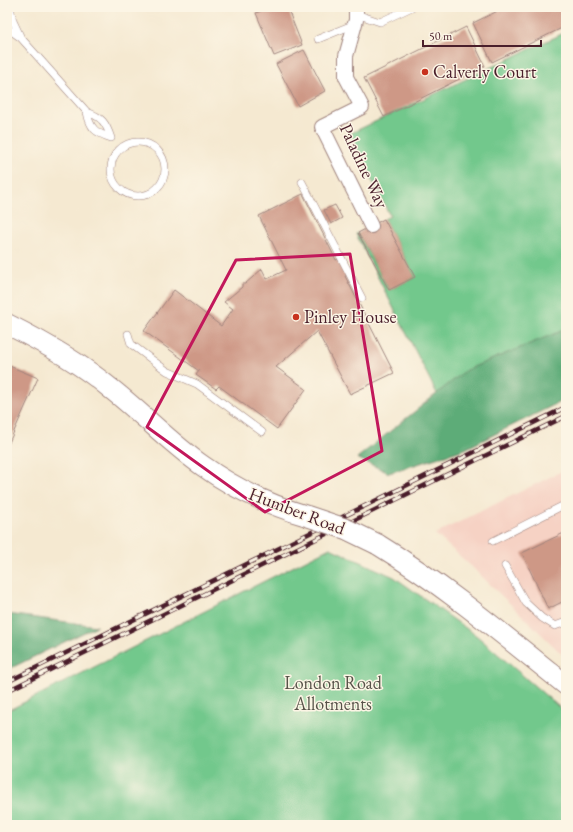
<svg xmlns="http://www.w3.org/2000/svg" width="573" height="832" viewBox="0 0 573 832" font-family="'EB Garamond',serif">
<rect width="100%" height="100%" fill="#fcf5e5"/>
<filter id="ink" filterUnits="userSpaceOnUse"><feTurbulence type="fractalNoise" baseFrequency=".025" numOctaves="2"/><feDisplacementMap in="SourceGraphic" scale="8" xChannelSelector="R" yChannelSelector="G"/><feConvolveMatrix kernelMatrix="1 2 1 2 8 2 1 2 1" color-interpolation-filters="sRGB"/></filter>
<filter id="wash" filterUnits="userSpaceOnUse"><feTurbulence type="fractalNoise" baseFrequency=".012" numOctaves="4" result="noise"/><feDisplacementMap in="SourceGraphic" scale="16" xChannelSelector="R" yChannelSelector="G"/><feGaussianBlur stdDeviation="0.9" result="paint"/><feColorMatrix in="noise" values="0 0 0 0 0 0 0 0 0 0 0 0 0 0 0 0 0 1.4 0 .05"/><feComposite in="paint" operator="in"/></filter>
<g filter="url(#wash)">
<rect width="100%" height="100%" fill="#f5e9d1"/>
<!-- built -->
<polygon fill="#f6d2c4" points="566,469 566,658 471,566 435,534"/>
<!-- green -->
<g fill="#72c88c" stroke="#5e745c">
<polygon points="566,32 566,398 465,449 356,234 358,233 389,290 415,277 384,219 390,216 349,134"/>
<polygon points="330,548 394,577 477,636 566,713 566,825 7,825 7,711"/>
</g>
<!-- forest -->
<g fill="#5dac78" stroke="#546652">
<polygon points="566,329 566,399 465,449 389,473 357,458 466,370"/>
<polygon points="7,614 97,626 7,670"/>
</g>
<g id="blocks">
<!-- building -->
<g fill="#ce9886">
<polygon points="270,7 287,7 302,45 274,56 256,13"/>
<polygon points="506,7 566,7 566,26 492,62 473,23"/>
<polygon points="466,27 485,66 384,117 364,78"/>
<polygon points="304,50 325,91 298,106 276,64"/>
<polygon points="303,194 336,260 341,258 349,274 345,276 394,373 350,394 317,331 276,367 306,389 277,429 219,386 216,389 196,375 199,371 144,331 174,290 221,326 233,309 224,302 242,287 242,284 245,284 262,269 267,279 286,270 259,216"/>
<polygon points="335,205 342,218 331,224 324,210"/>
<polygon points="384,219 415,277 389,290 358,233"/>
<polygon points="7,365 38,378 7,447"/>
<polygon points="566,532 566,600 548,609 522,553"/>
</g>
</g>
</g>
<g filter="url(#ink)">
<use href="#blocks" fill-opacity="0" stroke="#a0847e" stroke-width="1"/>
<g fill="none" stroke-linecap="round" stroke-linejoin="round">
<defs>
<g id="lane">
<polyline points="10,7 13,21 20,36"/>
<polyline points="356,14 380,22 412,7"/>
<polyline points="7,28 21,38 87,112"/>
<polyline points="318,39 355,24"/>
<path d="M 87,112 C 102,117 106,123 111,138 C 96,133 90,129 87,112 Z"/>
<circle cx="138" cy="169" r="27"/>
<polyline points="302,182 362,298"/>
<polyline points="128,334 131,344 167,371 197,384 262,432"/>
<polyline points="493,541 566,504"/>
<polyline points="505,566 526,603 542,618 555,626 566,622"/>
</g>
<polyline id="street" points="356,7 356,20 346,56 346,77 362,107 322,127 371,226"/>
<g id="secondary">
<path d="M 7,324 C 43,342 79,362 110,388 C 142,413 170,443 203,466 C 235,489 269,505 307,516"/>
<path d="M 377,544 C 444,585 505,636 566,685"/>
</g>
</defs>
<!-- lane casing -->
<use href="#lane" stroke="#a0847e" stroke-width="8"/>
<!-- street casing -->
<use href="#street" stroke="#a0847e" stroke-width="16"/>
<!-- secondary casing -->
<use href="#secondary" stroke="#a0847e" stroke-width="22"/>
<!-- lane -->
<use href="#lane" stroke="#fff" stroke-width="7"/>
<!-- street -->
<use href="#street" stroke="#fff" stroke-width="14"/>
<!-- secondary -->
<use href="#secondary" stroke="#fff" stroke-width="20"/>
<defs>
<g id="rail">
<polyline points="7,682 566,407"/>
<polyline points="7,691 566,416"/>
</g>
</defs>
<!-- rail casing -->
<use href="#rail" stroke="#4a1f2b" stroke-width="4.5"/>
<!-- rail -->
<use href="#rail" stroke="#fcf5e5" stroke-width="3" stroke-dasharray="9" stroke-linecap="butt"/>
<defs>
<polyline id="secondary-bridge" points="307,516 346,529 377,544"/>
</defs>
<!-- secondary-bridge casing -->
<use href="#secondary-bridge" stroke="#a0847e" stroke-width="22" stroke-linecap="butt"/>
<!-- secondary-bridge -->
<use href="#secondary-bridge" stroke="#fff" stroke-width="20"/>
</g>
</g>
<!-- marked area -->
<path fill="none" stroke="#c2185b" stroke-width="3" stroke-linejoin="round" d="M 350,254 L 382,451 L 265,512 L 147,427 L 236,260 Z"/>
<!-- markers -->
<g fill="#c8321e" stroke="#fcf5e5" stroke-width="1.5">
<circle cx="425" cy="72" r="4"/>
<circle cx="296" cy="317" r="4"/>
</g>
<g text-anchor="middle" stroke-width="3" stroke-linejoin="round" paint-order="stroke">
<!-- poi labels -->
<g font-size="18" fill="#4a1f2b" stroke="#fcf5e5" text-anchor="start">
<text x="433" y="78">Calverly Court</text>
<text x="304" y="323">Pinley House</text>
</g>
<!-- street labels -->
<g font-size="18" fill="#4a1f2b" stroke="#fcf5e5">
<text transform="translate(364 166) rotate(65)" y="6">Paladine Way</text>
<text transform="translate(297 511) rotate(21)" y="6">Humber Road</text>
</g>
<!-- park labels -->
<g font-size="18" fill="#565248" stroke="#fcf5e5">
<text x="333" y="689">London Road<tspan x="333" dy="21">Allotments</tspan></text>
</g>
</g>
<!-- margin -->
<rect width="573" height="832" fill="none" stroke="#fcf5e5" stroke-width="24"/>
<!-- scale -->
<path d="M423 40v6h118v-6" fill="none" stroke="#4a1f2b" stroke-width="2"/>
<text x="429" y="40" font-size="12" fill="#4a1f2b" stroke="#fcf5e5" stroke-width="3" paint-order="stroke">50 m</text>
</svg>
